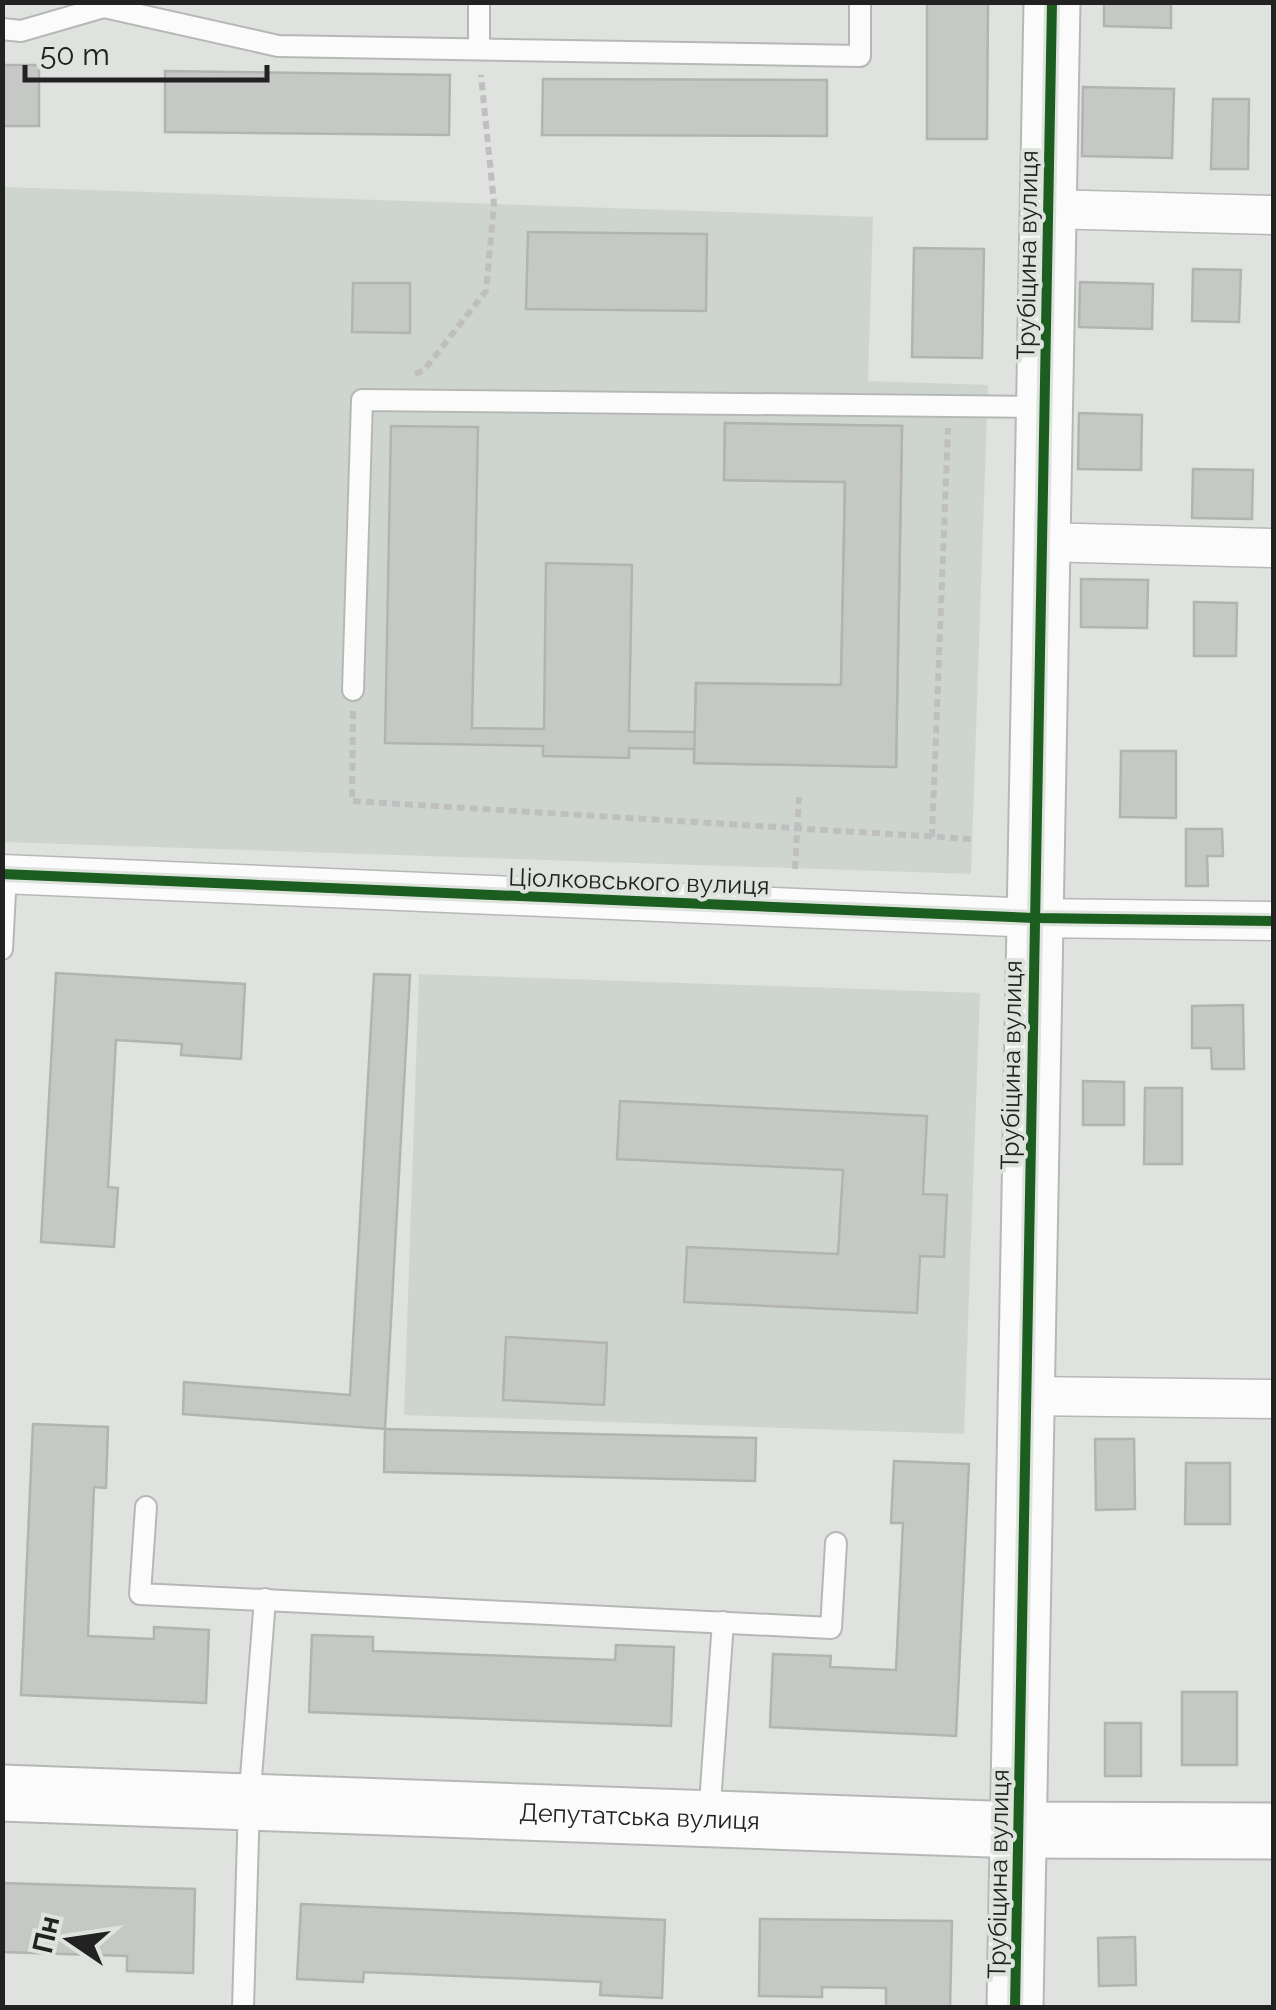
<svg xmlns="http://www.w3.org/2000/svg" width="1276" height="2010" viewBox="0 0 1276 2010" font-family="Raleway,sans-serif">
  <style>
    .built { fill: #ced5cf }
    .building { fill: #c6c8c6; stroke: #b2b4b2; stroke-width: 2.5 }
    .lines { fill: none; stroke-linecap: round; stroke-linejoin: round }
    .lane-casing { stroke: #b6b8b6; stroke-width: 24 }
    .street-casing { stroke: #b6b8b6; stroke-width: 41 }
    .secondary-casing { stroke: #b6b8b6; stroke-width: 59 }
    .path { stroke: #bfbfbf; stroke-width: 6; stroke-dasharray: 8 5; stroke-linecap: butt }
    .lane { stroke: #fafbfa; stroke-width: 20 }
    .street { stroke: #fafbfa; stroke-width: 38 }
    .secondary { stroke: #fafbfa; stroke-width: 55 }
    .cycleway-casing { stroke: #dee3de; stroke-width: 16 }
    .cycleway { stroke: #1b5e20; stroke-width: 10 }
    .labels { text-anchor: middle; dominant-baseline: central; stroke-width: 8; stroke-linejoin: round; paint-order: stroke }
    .street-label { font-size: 25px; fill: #212221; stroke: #dee3de }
  </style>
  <rect width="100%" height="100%" fill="#dfe2df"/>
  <g class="built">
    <polygon points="3,187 873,217 868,381 988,385 971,874 3,842"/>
    <polygon points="419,974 980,993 964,1434 404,1415"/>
  </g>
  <g class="building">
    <polygon points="927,2 988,2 987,139 927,139"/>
    <polygon points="1104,2 1171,2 1171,28 1104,26"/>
    <rect x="2" y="65" width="37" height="61"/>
    <polygon points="165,71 450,75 449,135 165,132"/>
    <polygon points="543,79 827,80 827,136 542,135"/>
    <polygon points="1083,87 1174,89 1172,158 1082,156"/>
    <polygon points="1213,99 1249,99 1248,169 1211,169"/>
    <polygon points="528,232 707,234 706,311 526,309"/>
    <polygon points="914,248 984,249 982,358 912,357"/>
    <polygon points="1193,269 1241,270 1239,322 1192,321"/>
    <polygon points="1080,282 1153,284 1152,329 1079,327"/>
    <polygon points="353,283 410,283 410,333 352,332"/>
    <polygon points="1079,413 1142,415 1141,470 1078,469"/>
    <polygon points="725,423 902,426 896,767 694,763 694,749 629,748 629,758 543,756 543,746 385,743 391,426 478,427 472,728 544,729 546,563 632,565 629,731 695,732 696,683 841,685 845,482 724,480"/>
    <polygon points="725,423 902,426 896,767 694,763 696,683 841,685 845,482 724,480"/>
    <polygon points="1193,469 1253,470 1252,519 1192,518"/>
    <polygon points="1081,579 1148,580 1147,628 1081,627"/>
    <polygon points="1194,602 1237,603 1236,656 1194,656"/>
    <polygon points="1121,751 1176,751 1176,818 1120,817"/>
    <polygon points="1186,829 1222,829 1223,856 1207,856 1208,886 1186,886"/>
    <polygon points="56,973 245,984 241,1059 181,1055 182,1044 116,1040 108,1187 118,1188 114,1247 41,1242"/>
    <polygon points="374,974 410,975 385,1429 183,1414 184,1382 350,1395"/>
    <polygon points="1243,1005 1244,1069 1212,1069 1211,1048 1192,1048 1192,1006"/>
    <polygon points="1083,1081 1124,1082 1124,1125 1083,1125"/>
    <polygon points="1145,1088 1182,1088 1182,1164 1144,1164"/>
    <polygon points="620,1101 927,1116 923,1194 947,1195 944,1257 920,1256 917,1313 684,1302 687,1247 838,1254 843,1170 617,1159"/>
    <polygon points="506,1337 607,1343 604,1405 503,1400"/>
    <polygon points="33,1424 108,1427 106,1488 94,1487 88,1636 154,1639 154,1627 209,1630 206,1703 21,1695"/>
    <polygon points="385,1429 756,1438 755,1481 384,1472"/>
    <polygon points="1095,1439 1134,1439 1135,1509 1096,1510"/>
    <polygon points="894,1461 969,1464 956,1736 770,1727 773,1654 831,1656 830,1667 896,1670 903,1523 891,1523"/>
    <polygon points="1186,1463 1230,1463 1230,1524 1185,1524"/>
    <polygon points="312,1635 373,1637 373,1651 615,1660 616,1645 674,1647 671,1726 309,1712"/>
    <rect x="1182" y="1692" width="55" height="73"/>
    <rect x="1105" y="1723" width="36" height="53"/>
    <polygon points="2,1883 195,1889 193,1973 127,1971 127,1956 2,1952"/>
    <polygon points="301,1904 665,1920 662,1998 600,1995 601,1982 364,1972 363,1982 297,1979"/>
    <polygon points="760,1919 952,1921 950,2008 886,2008 886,1988 822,1987 822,1997 759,1996"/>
    <polygon points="1135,1937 1136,1985 1099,1986 1098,1938"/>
  </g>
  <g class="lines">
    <g class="lane-casing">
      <g id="lane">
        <polyline points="2,29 21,31 104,7 278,46 860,56 860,2"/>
        <polyline points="479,49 479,2"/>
        <polyline points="353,690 362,400 1042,407"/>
        <polyline points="2,949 6,874"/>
        <polyline points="146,1507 140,1594 831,1628 836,1543"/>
        <polyline points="709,1817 723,1622"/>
        <polyline points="243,2008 249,1803 265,1599"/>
      </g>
    </g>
    <g class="street-casing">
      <g id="street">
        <polyline points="1048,209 1274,215"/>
        <polyline points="1041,542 1274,548"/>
        <polyline points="2,874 1034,918 1274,921"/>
        <polyline points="1026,1396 1274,1399"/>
      </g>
    </g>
    <g class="secondary-casing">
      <g id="secondary">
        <path id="s1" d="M2 1793 1018 1830 1274 1831"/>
        <polyline points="1015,2008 1052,2"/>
      </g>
    </g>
    <g class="path">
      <polyline points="415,374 424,370 486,291 494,204 481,75"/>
      <polyline points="353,711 352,801 972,839"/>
      <polyline points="932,837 948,428"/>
      <polyline points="795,869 799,797"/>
    </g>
    <use href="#lane" class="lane"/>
    <use href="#street" class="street"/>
    <use href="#secondary" class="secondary"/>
    <g class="cycleway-casing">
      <g id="cycleway">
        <polyline points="2,874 1034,918 1274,921"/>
        <polyline points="1015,2008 1052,2"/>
      </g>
    </g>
    <use href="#cycleway" class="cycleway"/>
  </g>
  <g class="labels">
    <g class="street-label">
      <text transform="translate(1027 255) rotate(-89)">Трубіцина вулиця</text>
      <text transform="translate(639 881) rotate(2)">Ціолковського вулиця</text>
      <text transform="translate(1011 1065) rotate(-89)">Трубіцина вулиця</text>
      <text stroke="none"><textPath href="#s1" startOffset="638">Депутатська вулиця</textPath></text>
      <text transform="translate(998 1874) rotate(-89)">Трубіцина вулиця</text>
    </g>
  </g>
  <rect width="1276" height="2010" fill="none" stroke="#212221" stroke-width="10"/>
  <g transform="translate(70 1940) rotate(283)" stroke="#dee3de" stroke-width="8" paint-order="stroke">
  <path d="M0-8L18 38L0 25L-18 38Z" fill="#212221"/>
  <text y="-15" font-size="28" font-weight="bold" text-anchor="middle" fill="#212221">Пн</text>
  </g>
  <path d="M25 65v15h242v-15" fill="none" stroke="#212221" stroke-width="5"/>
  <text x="40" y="65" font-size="30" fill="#212221" stroke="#dee3de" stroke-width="8" paint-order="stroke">50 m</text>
</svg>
